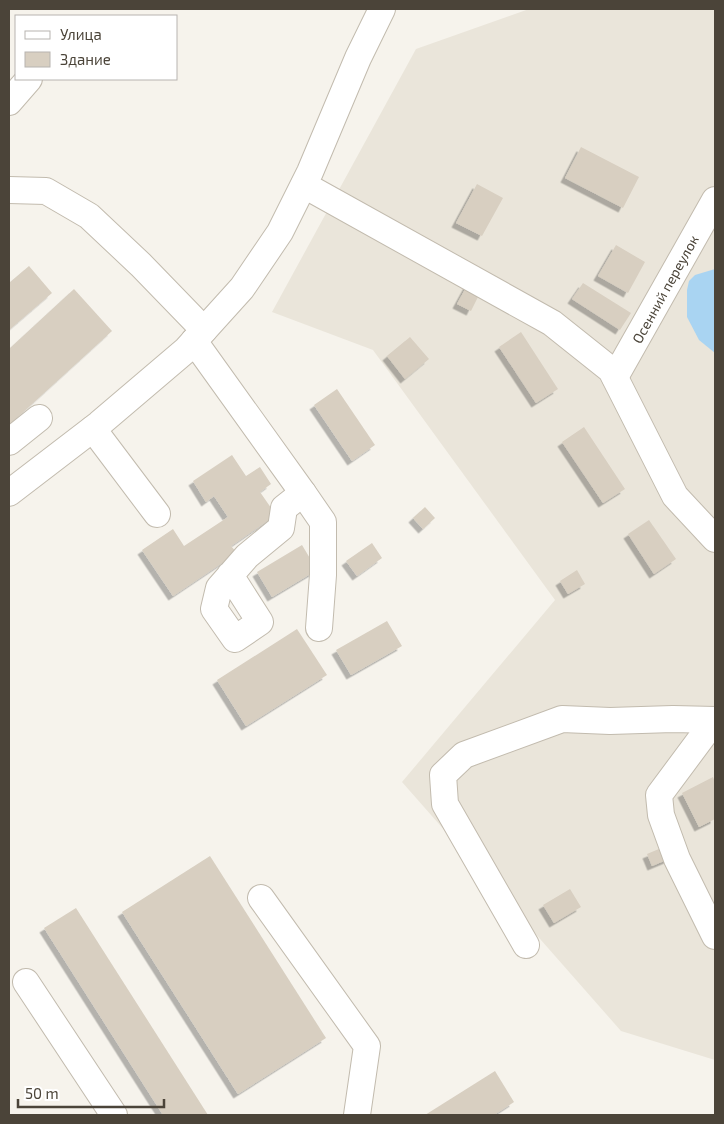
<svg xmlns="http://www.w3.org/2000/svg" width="724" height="1124" viewBox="0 0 724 1124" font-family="'Exo 2',sans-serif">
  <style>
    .residential { fill: #eae5da }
    .water { fill: #a9d4f2 }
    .building { fill: #d8cfc1; filter: url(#shadow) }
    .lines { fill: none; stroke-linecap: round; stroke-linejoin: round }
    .minor-casing { stroke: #c2bbae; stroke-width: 28 }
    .minor { stroke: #fff; stroke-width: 26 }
    .labels { text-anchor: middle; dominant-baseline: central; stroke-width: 4; stroke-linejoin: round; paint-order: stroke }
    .street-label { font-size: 14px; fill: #4b4439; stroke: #fff }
  </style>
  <defs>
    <filter id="shadow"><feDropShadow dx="-4.5" dy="4.5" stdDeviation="0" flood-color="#0004"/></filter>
  </defs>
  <rect width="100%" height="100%" fill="#f6f3ec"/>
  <polygon class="residential" points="529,9 715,9 715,1060 621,1031 402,782 555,600 373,350 272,312 416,49"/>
  <polygon class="water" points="715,269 715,353 699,340 687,317 687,290 689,281 695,275"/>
  <g class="building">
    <polygon points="581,147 639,177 623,208 565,178"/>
    <polygon points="477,184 503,198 482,236 456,223"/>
    <polygon points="616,245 645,262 628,293 598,276"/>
    <polygon points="29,266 52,293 9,330 9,283"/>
    <polygon points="469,282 482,289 471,311 457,304"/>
    <polygon points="583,283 631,313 620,330 572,299"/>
    <polygon points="74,289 112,331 9,425 9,349"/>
    <polygon points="521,332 558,389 536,403 499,347"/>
    <polygon points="410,337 429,359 405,379 387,356"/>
    <polygon points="337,389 375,445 352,461 314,405"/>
    <polygon points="584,427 625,489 603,503 562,442"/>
    <polygon points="232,455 246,476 260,467 271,484 260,492 276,515 231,546 237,553 173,596 142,550 173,529 184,546 228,517 214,496 206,502 193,481"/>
    <polygon points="425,507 435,518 423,529 413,518"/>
    <polygon points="649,520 676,559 654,574 628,534"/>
    <polygon points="372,543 382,558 357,576 346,561"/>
    <polygon points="302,545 317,570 272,597 257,572"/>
    <polygon points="577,570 585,584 568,594 560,581"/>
    <polygon points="387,621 402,646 351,675 336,650"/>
    <polygon points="297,629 327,675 246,726 217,680"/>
    <polygon points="713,777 715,782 715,819 699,827 682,793"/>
    <polygon points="666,846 671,858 652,866 647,854"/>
    <polygon points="210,856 326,1038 238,1094 122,912"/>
    <polygon points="570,889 581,907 554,923 543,905"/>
    <polygon points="76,908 208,1115 163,1115 44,928"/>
    <polygon points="495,1071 514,1102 494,1115 425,1115"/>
  </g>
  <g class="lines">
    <g class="minor-casing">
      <g id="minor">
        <polyline points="9,102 29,79"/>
        <polyline points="304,185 552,323 611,370 675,496 715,539"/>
        <polyline points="9,190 46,191 89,216 141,265 204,330"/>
        <polyline points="194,341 303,493 284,508 281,528 247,556 219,588 214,609 235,639 260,622 230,575"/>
        <polyline points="615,377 715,200"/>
        <polyline points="93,429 157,514"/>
        <polyline points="9,442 39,418"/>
        <polyline points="9,493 99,424 186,350 242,288 280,232 310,172 358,58 382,9"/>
        <polyline points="303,493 323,522 323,575 319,628"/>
        <polyline points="714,721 659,795 661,815 677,859 715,936"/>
        <polyline points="261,898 367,1046 357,1115"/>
        <polyline points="526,945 445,804 443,775 464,755 562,719 610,721 673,719 715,720"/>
        <polyline points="26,982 114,1115"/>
      </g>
    </g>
    <use href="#minor" class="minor"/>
  </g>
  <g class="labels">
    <g class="street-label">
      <text transform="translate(665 289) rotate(-61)">Осенний переулок</text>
    </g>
  </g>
  <rect width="724" height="1124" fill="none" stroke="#4b4439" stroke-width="20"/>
  <rect x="15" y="15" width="162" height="65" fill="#ffffff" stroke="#b7b4b0"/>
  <rect x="25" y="31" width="25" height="8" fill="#ffffff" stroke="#b7b4b0"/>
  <text x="60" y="40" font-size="15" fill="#4b4439">Улица</text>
  <rect x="25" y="52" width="25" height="15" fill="#d8cfc1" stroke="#b7b4b0"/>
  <text x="60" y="65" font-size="15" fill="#4b4439">Здание</text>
  <path d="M18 1099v8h146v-8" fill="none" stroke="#4b4439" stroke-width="2.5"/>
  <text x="25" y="1099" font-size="15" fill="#4b4439" stroke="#ffffff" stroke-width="4" paint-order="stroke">50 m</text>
</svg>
